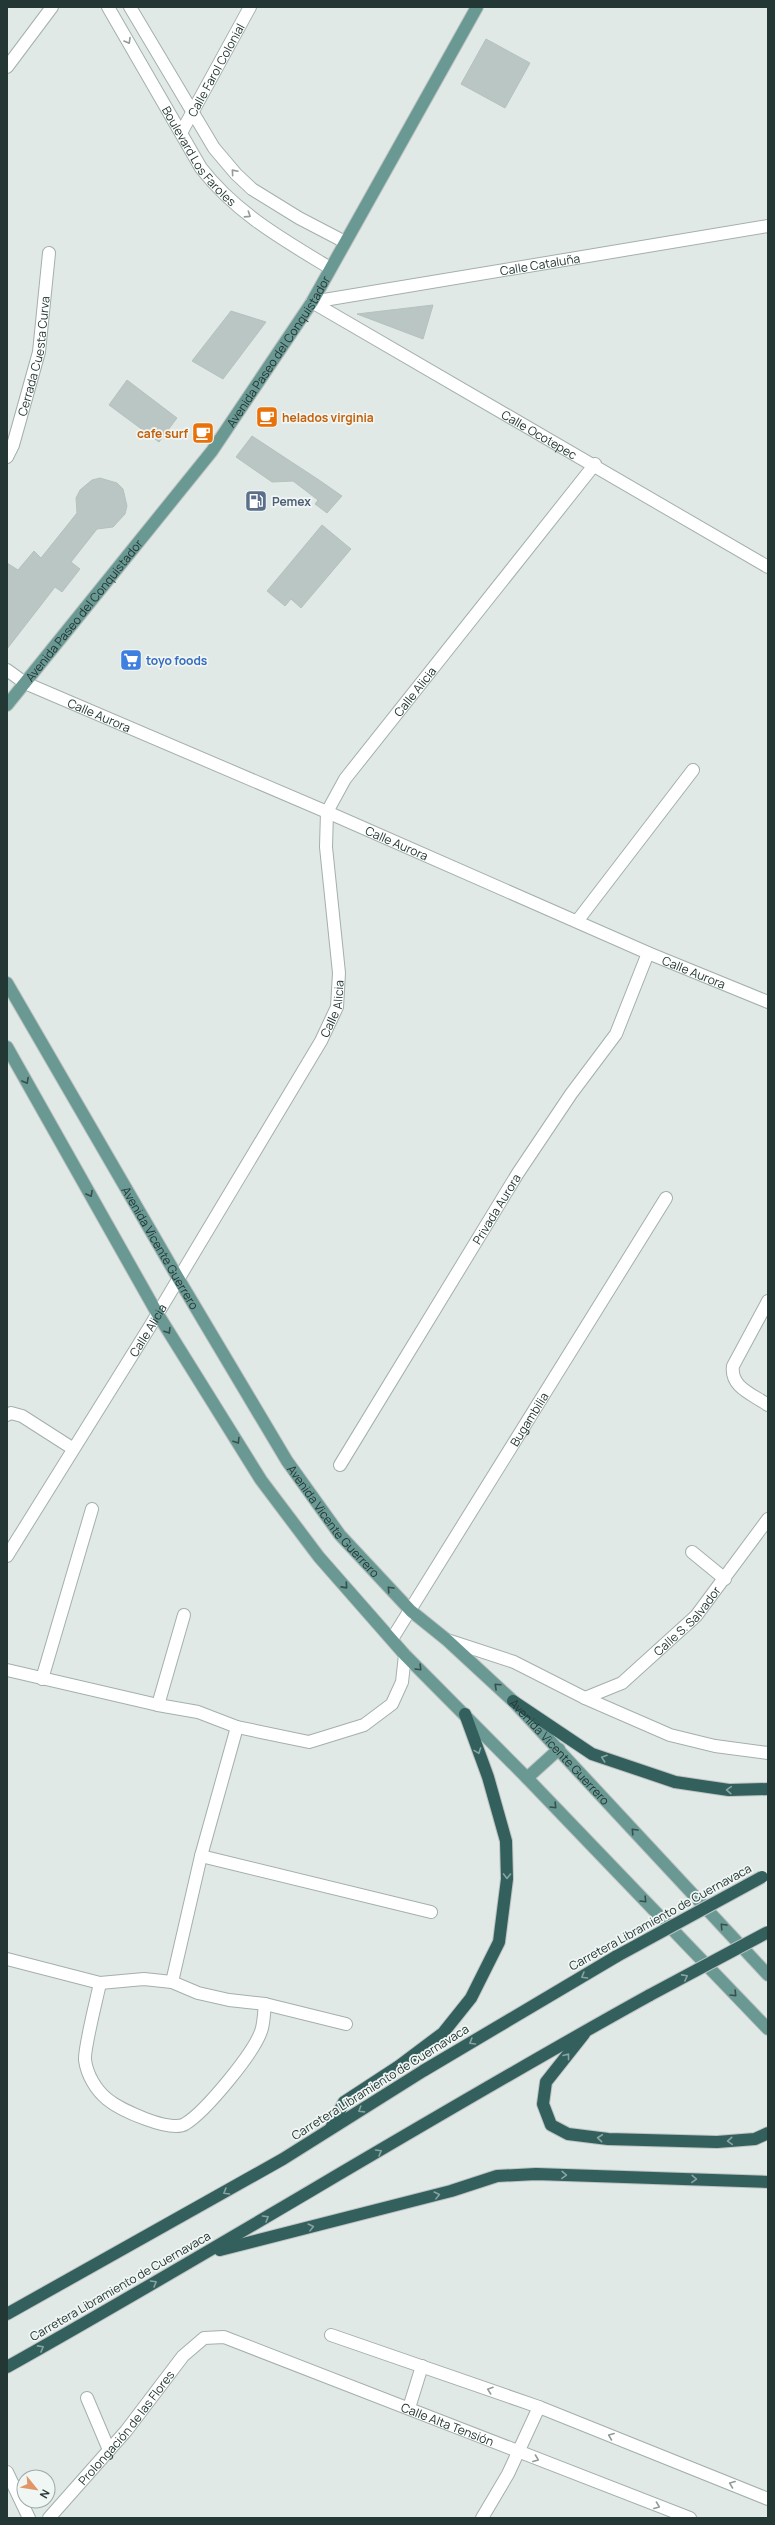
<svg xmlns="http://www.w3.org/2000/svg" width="775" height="2525" viewBox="0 0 775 2525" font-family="Manrope,sans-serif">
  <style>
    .building { fill: #b9c6c3; stroke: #b4c2be }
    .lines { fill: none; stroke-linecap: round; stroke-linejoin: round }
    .minor-casing { stroke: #a4b0ad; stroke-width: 14 }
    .major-casing { stroke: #bdc3c2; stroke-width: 14 }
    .highway-casing { stroke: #bdc3c2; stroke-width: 14 }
    .minor { stroke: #fff; stroke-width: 12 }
    .major { stroke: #6a9994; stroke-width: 12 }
    .highway { stroke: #33605d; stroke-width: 12 }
    .highway-bridge-casing { stroke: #bdc3c2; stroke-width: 14; stroke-linecap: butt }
    .highway-bridge { stroke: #33605d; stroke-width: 12 }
    .oneway { stroke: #919b9a }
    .oneway2 { stroke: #35504d }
    .oneway3 { stroke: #88a4a1 }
    .labels { text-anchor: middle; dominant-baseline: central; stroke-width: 3.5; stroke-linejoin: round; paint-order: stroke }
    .street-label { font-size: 12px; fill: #233735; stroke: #f0f6f4 }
    .food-label { font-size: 12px; font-weight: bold; fill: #c56008; stroke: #f0f6f4; text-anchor: start }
    .service-label { font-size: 12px; font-weight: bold; fill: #4e5e75; stroke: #f0f6f4; text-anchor: start }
    .shop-label { font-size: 12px; font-weight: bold; fill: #366cbe; stroke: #f0f6f4; text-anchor: start }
  </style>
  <rect width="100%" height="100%" fill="#e0e9e6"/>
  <g class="building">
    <polygon points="486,39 530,63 505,108 461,84"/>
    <polygon points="433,305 423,339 357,314"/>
    <polygon points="231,311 266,322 223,379 192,361"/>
    <polygon points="127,380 177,418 159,442 109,405"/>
    <polygon points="252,436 319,480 342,496 327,513 315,504 318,500 293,481 272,482 236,457"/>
    <polygon points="100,478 117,483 123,489 127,506 125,514 113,527 97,529 71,562 80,569 62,592 55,587 7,649 7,563 18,570 34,551 41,558 77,513 76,498 80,490 92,480"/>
    <polygon points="322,525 351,549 301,608 291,599 285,606 267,591"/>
  </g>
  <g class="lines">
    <g class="minor-casing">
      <g id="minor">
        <path id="s1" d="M108 7 201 168C236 213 282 239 330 268"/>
        <polyline points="130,7 214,148 236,174 252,189 299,218 345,242"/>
        <polyline points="7,67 52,7"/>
        <path id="s2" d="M181 133 250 7"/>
        <path id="s3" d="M312 302 768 567"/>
        <path id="s4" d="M312 302 768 226"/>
        <path id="s5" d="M7 457 13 445 39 352 49 253"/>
        <path id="s6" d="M7 670 25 683 327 812 648 953 768 1002"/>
        <polyline points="578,920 693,770"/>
        <path d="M768 1301 733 1366C730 1387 752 1394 768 1405"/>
        <polyline points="7,1415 11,1413 22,1416 72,1448"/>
        <path id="s7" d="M340 1465 518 1173 571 1094 616 1034 648 953"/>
        <polyline points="692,1552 725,1579"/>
        <path id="s8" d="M7 1556 149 1328 321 1041 337 1007 339 973 326 847 327 812 345 779 595 464"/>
        <path id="s9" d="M392 1639 666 1198"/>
        <polyline points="447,1640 514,1662 585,1698 670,1735 715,1746 768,1753"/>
        <polyline points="7,1670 158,1705 198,1712 237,1727 309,1742 364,1725 392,1704 402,1682 405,1655"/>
        <polyline points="42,1679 92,1509"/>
        <path id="s10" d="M585 1698 622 1683 696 1616 768 1519"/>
        <polyline points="158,1705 184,1615"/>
        <polyline points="201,1856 431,1912"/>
        <polyline points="7,1959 100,1983 144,1979 172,1982 198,1993 229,2000 265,2004 346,2024"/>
        <polyline points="172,1982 201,1856 237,1727"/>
        <path d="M100 1983C97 1998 84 2048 85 2060 87 2075 96 2090 107 2099 120 2110 171 2133 185 2124 205 2112 257 2050 262 2028 264 2020 264 2012 265 2004"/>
        <polyline points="331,2335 539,2407 768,2499"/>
        <polyline points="87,2398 109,2450"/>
        <polyline points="409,2408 422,2366"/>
        <polyline points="7,2472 29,2518"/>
        <path id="s11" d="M49 2518 126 2431 183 2356 204 2338 224 2337 690 2518"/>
        <polyline points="482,2518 508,2474 539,2407"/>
      </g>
    </g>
    <g class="major-casing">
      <g id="major">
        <path id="s12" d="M7 705 212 451 312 302 477 7"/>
        <path id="s13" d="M7 983 178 1278 287 1461 340 1535 411 1611 447 1640 513 1701 768 1975"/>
        <polyline points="7,1047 157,1313 261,1480 319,1557 405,1655 527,1778 768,2029"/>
        <polyline points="527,1778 559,1749"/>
      </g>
    </g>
    <g class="highway-casing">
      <g id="highway">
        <polyline points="513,1701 592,1754 675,1782 729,1790 768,1789"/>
        <polyline points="584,2034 546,2082 543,2104 551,2125 568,2134 608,2139 717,2142 755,2139 768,2133"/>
        <polyline points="331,2128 344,2102 399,2066 443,2033 471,1998 499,1942 507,1879 506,1841 488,1777 465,1714"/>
        <polyline points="220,2250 451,2191 497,2176 536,2174 768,2182"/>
        <polyline points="7,2314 283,2159 423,2071 617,1956"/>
        <path d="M7 2367C223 2246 433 2115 650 1995"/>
      </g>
    </g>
    <use href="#minor" class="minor"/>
    <use href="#major" class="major"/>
    <use href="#highway" class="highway"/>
    <g class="highway-bridge-casing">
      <g id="highway-bridge">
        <polyline points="617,1956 762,1877"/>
        <polyline points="650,1995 768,1932"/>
      </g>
    </g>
    <use href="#highway-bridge" class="highway-bridge"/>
  </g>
  <defs><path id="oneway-chevron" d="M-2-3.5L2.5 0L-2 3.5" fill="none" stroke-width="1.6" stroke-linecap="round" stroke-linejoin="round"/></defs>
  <g class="oneway">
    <use href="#oneway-chevron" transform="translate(128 41) rotate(60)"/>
    <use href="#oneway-chevron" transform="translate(234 172) rotate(-131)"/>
    <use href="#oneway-chevron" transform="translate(248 215) rotate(33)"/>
    <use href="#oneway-chevron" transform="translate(490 2390) rotate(-161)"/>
    <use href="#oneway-chevron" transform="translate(611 2436) rotate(-158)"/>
    <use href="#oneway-chevron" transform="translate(536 2459) rotate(21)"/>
    <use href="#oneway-chevron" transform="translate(732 2484) rotate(-158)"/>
    <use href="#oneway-chevron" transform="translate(657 2506) rotate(21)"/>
  </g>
  <g class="oneway2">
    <use href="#oneway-chevron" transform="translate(26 1081) rotate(61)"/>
    <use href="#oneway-chevron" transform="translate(90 1194) rotate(61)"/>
    <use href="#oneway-chevron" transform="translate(168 1331) rotate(58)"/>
    <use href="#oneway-chevron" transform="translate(237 1441) rotate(58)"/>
    <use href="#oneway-chevron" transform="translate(345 1586) rotate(48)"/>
    <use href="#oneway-chevron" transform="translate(390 1589) rotate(-133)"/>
    <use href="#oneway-chevron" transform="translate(419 1668) rotate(45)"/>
    <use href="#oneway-chevron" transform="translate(497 1686) rotate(-137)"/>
    <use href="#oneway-chevron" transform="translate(554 1806) rotate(46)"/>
    <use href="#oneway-chevron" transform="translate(634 1831) rotate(-133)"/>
    <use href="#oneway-chevron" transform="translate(644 1900) rotate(46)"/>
    <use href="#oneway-chevron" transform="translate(723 1926) rotate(-133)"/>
    <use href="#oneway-chevron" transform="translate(734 1994) rotate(46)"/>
  </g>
  <g class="oneway3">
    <use href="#oneway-chevron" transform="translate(478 1751) rotate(70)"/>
    <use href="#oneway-chevron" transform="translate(604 1758) rotate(-161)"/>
    <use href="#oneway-chevron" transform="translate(729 1790) rotate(-176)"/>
    <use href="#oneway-chevron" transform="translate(507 1876) rotate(91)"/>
    <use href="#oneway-chevron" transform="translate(584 1976) rotate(150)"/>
    <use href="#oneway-chevron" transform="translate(685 1977) rotate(-28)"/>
    <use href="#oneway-chevron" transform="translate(472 2042) rotate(149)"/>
    <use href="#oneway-chevron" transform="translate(567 2056) rotate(-52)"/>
    <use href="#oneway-chevron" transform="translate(361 2110) rotate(148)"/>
    <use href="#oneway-chevron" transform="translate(600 2138) rotate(-174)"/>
    <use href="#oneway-chevron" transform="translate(730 2141) rotate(176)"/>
    <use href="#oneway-chevron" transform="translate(379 2152) rotate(-30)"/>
    <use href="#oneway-chevron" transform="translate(564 2175) rotate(2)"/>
    <use href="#oneway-chevron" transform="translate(694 2179) rotate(2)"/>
    <use href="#oneway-chevron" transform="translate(226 2192) rotate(150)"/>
    <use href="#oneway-chevron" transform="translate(437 2195) rotate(-14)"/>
    <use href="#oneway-chevron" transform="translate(266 2218) rotate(-30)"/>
    <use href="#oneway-chevron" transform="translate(311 2227) rotate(-14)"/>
    <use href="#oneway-chevron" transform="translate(154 2283) rotate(-30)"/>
    <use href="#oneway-chevron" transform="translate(41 2348) rotate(-29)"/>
  </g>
  <defs>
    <g id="cafe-square" transform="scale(1.15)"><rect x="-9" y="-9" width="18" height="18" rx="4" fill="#e8710a" stroke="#f0f6f4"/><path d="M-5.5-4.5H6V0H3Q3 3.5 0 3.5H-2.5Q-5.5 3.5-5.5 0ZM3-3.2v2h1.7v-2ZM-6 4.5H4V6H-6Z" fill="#fff"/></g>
    <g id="fuel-square" transform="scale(1.15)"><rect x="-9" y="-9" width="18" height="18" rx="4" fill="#5c6f8a" stroke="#f0f6f4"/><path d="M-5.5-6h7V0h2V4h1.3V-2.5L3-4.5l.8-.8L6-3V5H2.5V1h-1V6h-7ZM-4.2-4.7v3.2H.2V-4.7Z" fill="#fff"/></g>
    <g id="supermarket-square" transform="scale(1.15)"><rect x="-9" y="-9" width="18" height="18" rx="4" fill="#3f7fe0" stroke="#f0f6f4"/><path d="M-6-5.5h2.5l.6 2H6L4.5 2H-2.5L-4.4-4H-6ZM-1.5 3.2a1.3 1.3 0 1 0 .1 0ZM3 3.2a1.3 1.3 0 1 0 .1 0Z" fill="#fff"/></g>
  </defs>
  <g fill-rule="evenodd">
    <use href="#cafe-square" x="267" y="417"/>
    <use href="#cafe-square" x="203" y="433"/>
    <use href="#fuel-square" x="256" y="501"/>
    <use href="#supermarket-square" x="131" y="660"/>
  </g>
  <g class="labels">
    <g class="street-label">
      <text stroke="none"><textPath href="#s2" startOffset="72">Calle Farol Colonial</textPath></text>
      <text stroke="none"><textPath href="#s1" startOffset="175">Boulevard Los Faroles</textPath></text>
      <text stroke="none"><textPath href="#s4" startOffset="231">Calle Cataluña</textPath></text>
      <text stroke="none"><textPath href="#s12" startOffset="446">Avenida Paseo del Conquistador</textPath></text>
      <text stroke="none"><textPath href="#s5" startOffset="105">Cerrada Cuesta Curva</textPath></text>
      <text stroke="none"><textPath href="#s3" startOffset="263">Calle Ocotepec</textPath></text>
      <text stroke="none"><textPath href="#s12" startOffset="122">Avenida Paseo del Conquistador</textPath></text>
      <text stroke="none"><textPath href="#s8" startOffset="986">Calle Alicia</textPath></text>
      <text stroke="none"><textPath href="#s6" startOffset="103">Calle Aurora</textPath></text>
      <text stroke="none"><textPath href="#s6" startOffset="427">Calle Aurora</textPath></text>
      <text stroke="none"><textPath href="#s6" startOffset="751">Calle Aurora</textPath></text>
      <text stroke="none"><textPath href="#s8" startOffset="638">Calle Alicia</textPath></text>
      <text stroke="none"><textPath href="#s7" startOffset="300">Privada Aurora</textPath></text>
      <text stroke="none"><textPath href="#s13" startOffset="306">Avenida Vicente Guerrero</textPath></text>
      <text stroke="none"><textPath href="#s8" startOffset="266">Calle Alicia</textPath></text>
      <text stroke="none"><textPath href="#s9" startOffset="259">Bugambilia</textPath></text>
      <text stroke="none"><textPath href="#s13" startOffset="630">Avenida Vicente Guerrero</textPath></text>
      <text stroke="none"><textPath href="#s10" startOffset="130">Calle S. Salvador</textPath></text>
      <text stroke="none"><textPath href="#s13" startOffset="954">Avenida Vicente Guerrero</textPath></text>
      <text transform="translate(660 1917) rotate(-29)">Carretera Libramiento de Cuernavaca</text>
      <text transform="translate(380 2082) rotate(-32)">Carretera Libramiento de Cuernavaca</text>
      <text transform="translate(120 2286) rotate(-30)">Carretera Libramiento de Cuernavaca</text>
      <text stroke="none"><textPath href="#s11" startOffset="498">Calle Alta Tensión</textPath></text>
      <text stroke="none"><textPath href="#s11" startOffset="119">Prolongación de las Flores</textPath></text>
    </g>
    <g class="food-label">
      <text x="282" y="417">helados virginia</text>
      <text x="188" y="433" text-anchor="end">cafe surf</text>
    </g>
    <g class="service-label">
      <text x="272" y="501">Pemex</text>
    </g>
    <g class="shop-label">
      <text x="146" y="660">toyo foods</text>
    </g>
  </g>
  <rect width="775" height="2525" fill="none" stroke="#233735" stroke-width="16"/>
  <g transform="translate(36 2489) rotate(120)"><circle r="19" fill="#f0f6f4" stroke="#9eaaa8"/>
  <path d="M0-3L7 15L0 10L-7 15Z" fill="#e09668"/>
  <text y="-6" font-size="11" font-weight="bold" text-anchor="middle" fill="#233735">N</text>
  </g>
</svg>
